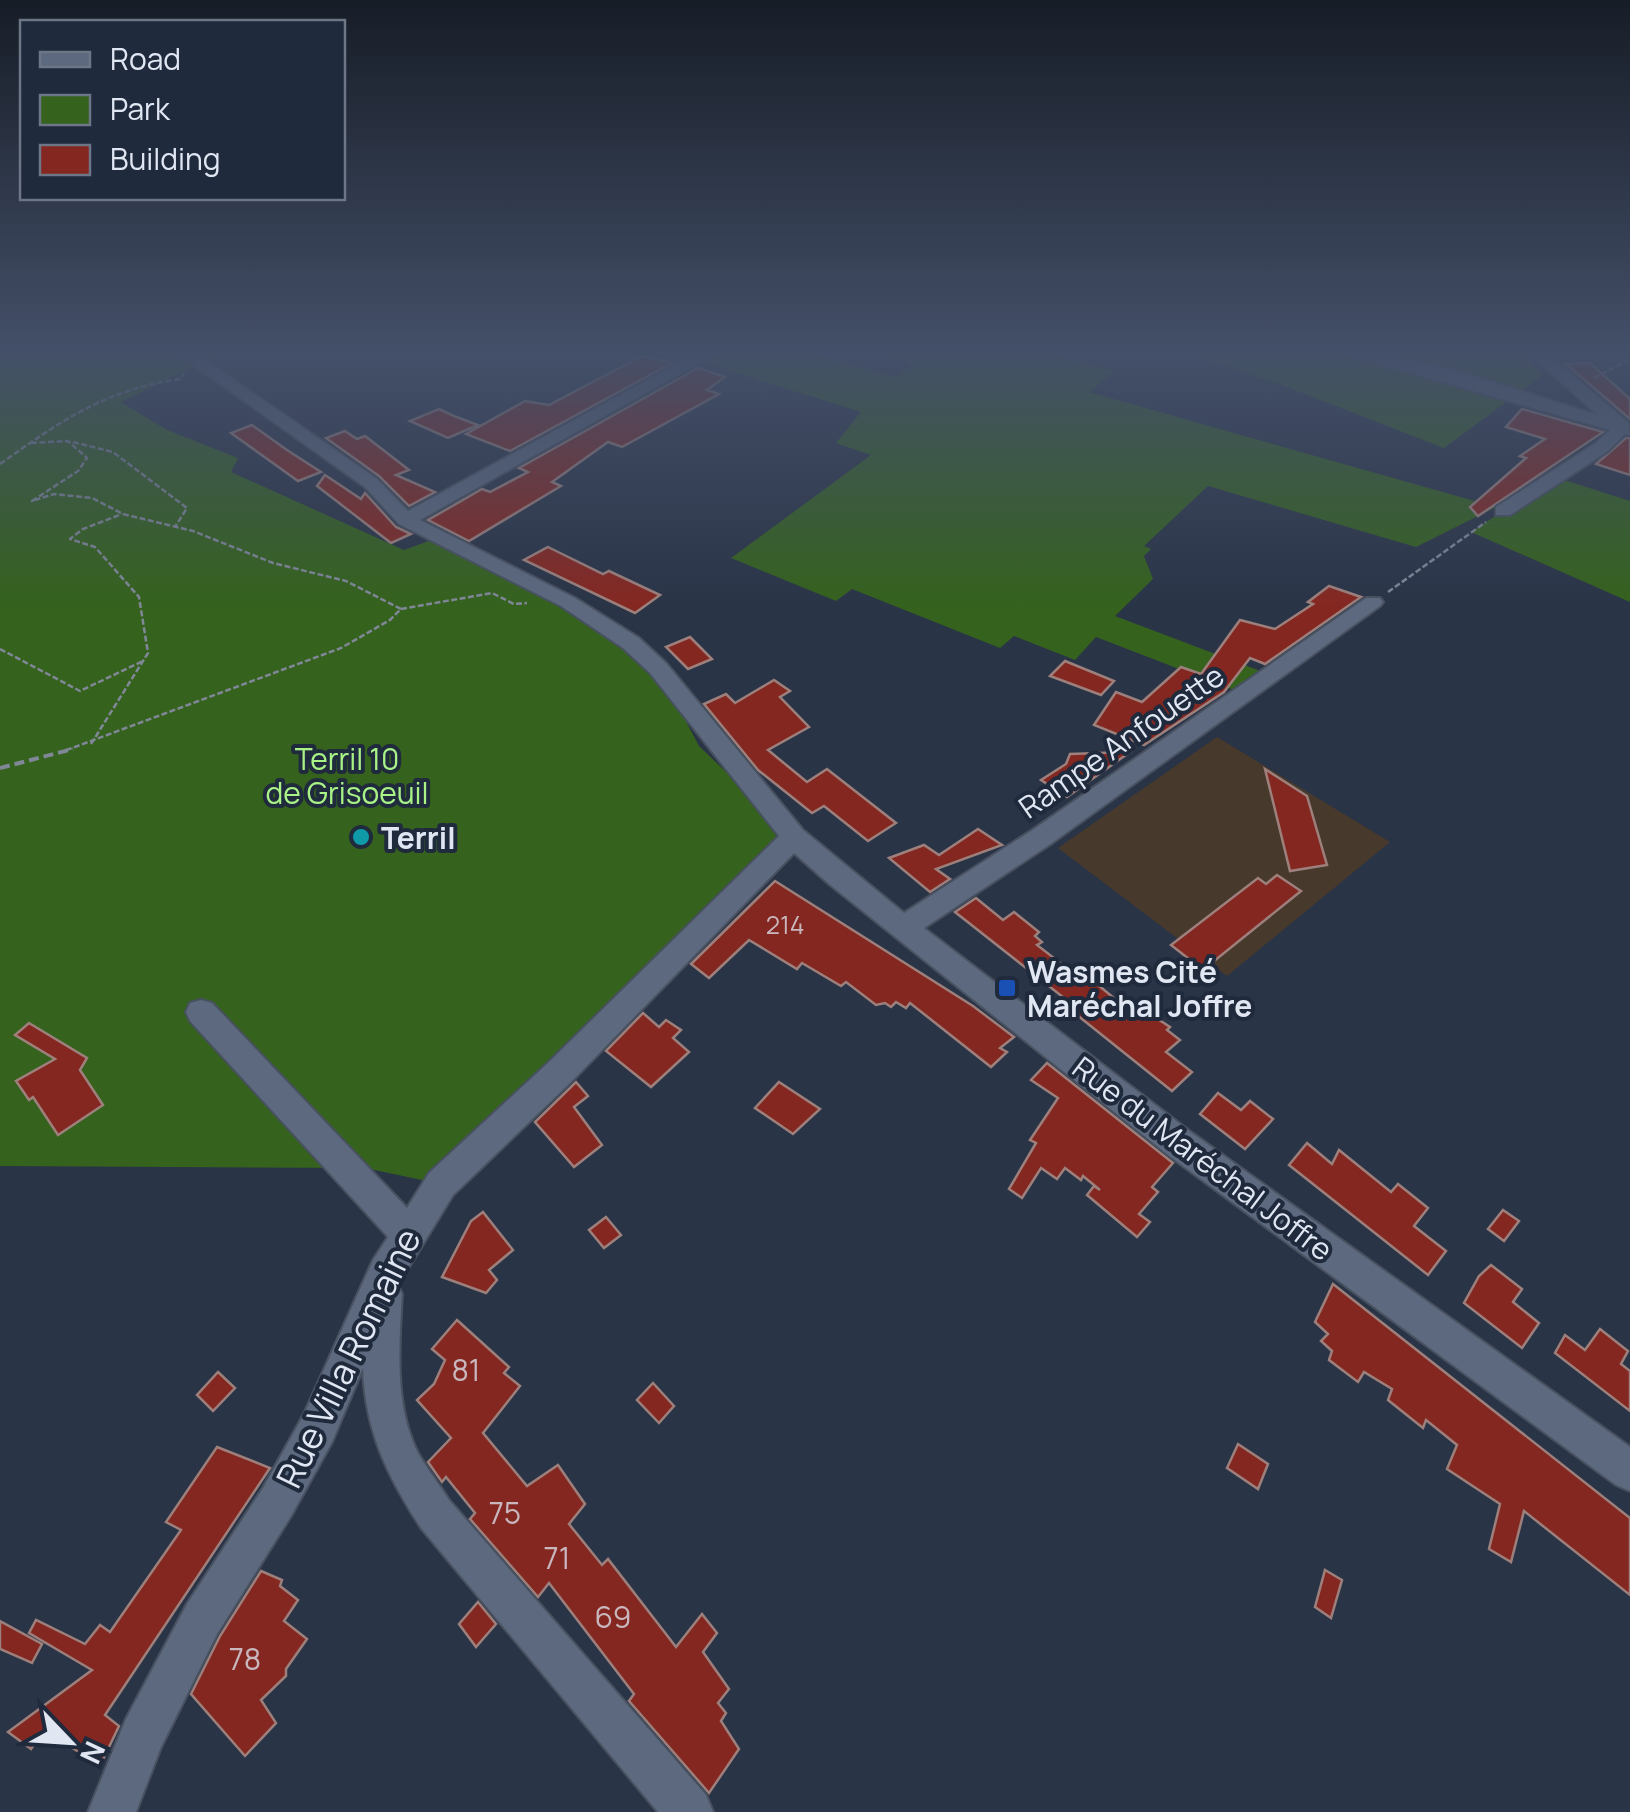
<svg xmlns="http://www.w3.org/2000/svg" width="1630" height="1812" viewBox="0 0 1630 1812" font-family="Manrope,sans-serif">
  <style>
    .education { fill: #47392b }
    .green { fill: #35621d }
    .building { fill: #852721; stroke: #9d807c; stroke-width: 2.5 }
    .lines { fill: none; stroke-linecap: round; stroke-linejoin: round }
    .minor-casing { stroke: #485160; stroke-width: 4 }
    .path-far1 { stroke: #808898; stroke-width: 2.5; stroke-dasharray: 6 2.5; stroke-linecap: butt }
    .path { stroke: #808898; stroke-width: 4; stroke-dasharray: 10 5; stroke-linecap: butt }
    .minor { fill: #5d697e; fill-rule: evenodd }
    .culture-dot { fill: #0f9aa8; stroke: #202a3d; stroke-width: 4 }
    .transit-dot { fill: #1a4fb4; stroke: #202a3d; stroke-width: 4 }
    .labels { text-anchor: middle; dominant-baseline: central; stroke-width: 8; stroke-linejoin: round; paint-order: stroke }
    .number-label { font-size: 25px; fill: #c9b7be }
    .street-label { font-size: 30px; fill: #e0e7f3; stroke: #202a3d }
    .park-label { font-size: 30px; fill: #a8f286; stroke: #202a3d }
    .poi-label { font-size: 30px; font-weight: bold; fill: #e0e7f3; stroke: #202a3d; text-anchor: start }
    .near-number-label { font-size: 30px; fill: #c9b7be }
    .near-street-label { font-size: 35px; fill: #e0e7f3; stroke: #202a3d }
  </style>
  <rect width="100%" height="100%" fill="#2a3447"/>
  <polygon class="education" points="1217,737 1390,842 1227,976 1058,848"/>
  <g class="green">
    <polygon points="0,353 222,353 121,402 167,430 238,458 231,472 404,550 442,536 524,580 658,668 699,746 794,837 441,1184 365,1168 0,1166"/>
    <polygon points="720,353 810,353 896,377 913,364 876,353 1050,353 1115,371 1089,392 1496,507 1416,547 1208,486 1144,546 1151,549 1144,556 1153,579 1115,616 1271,675 1244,694 1096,637 1075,660 1014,636 1000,648 852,589 836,601 731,558 871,455 836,443 861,412 706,363"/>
    <polygon points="1186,353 1521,353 1543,375 1444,448 1282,385"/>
    <polygon points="1555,477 1630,501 1630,602 1471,532"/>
  </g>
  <g class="building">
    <polygon points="642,356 672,363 510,451 466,434 525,401 549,405"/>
    <polygon points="1590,363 1630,399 1630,419 1566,364"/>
    <polygon points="698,368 725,377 707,390 719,394 622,447 608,442 552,482 561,486 469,541 428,520 482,489 490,492 528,472 519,468"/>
    <polygon points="439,409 454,416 478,425 448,438 410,421"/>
    <polygon points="1522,409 1603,432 1478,516 1470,507 1526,458 1520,456 1545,439 1506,427"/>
    <polygon points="252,425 287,450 321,472 298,481 231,433"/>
    <polygon points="345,431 357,439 365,436 409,470 396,475 435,492 409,506 379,476 326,438"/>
    <polygon points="1626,438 1630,438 1630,475 1596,464"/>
    <polygon points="325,475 361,499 365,493 396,527 411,534 391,543 317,486"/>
    <polygon points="548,547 603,574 609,571 660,595 635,613 524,560"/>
    <polygon points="1329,586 1361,597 1265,664 1250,658 1224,692 1144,745 1094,725 1116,692 1142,702 1181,667 1201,674 1240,620 1275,629 1313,604 1308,602"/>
    <polygon points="690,637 712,659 688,669 666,647"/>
    <polygon points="1065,661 1114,681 1101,695 1050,676"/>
    <polygon points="774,680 790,691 780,697 809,727 768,750 807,782 827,769 896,823 868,841 824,806 812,813 758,770 704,704 726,694 735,703"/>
    <polygon points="1130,752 1067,797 1041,780 1066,764 1070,754"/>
    <polygon points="1265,769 1307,796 1327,865 1290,871"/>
    <polygon points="978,829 1002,845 936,869 950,879 930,892 889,858 924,845 939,855"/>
    <polygon points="1277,875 1301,891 1203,970 1171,945 1258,878 1266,884"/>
    <polygon points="775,881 973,1006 1014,1037 1000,1048 1007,1052 991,1067 910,1003 906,1008 896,1002 891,1007 885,1003 876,1005 846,982 841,986 802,963 797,969 749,940 709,978 691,964"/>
    <polygon points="976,898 1003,920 1014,912 1039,932 1035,936 1042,942 1037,945 1077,976 1086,975 1126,1008 1132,1002 1170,1027 1167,1030 1180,1040 1166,1052 1192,1072 1172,1091 1082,1019 1064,1005 1068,1001 955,912"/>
    <polygon points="643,1013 659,1027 666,1020 681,1030 673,1038 689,1052 651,1087 606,1051"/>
    <polygon points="29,1023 87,1058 80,1070 103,1105 58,1135 33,1097 29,1100 16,1081 55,1059 15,1035"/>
    <polygon points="1047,1063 1173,1163 1152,1187 1158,1192 1139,1214 1150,1222 1137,1237 1087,1195 1094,1186 1100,1190 1083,1176 1081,1180 1065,1168 1057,1179 1041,1168 1022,1198 1009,1189 1036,1143 1030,1140 1058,1098 1031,1080"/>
    <polygon points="576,1082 588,1096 574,1107 602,1145 574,1167 535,1122"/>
    <polygon points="779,1082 820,1109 793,1134 755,1108"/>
    <polygon points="1218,1093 1241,1110 1250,1101 1273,1119 1245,1149 1200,1114"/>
    <polygon points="1307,1143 1332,1164 1339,1150 1391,1192 1398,1184 1428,1208 1414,1226 1446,1251 1428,1275 1289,1165"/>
    <polygon points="1503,1210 1519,1221 1504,1241 1488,1229"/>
    <polygon points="483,1212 513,1250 489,1270 497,1280 486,1293 442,1277 471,1221"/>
    <polygon points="606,1217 621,1235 604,1248 589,1230"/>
    <polygon points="1491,1265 1522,1289 1513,1302 1539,1323 1522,1348 1464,1303 1479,1276"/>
    <polygon points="1333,1284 1630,1518 1630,1595 1524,1511 1511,1562 1489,1549 1500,1504 1447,1469 1457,1445 1426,1420 1423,1428 1388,1400 1392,1389 1364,1372 1358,1382 1329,1360 1332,1351 1321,1341 1328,1334 1315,1322"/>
    <polygon points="457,1320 509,1367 504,1373 520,1386 483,1433 527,1486 558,1465 585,1504 569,1524 602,1565 608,1559 676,1647 702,1614 717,1633 703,1652 729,1689 718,1703 726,1713 721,1721 739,1749 709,1793 629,1701 634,1694 549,1583 538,1597 470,1519 475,1513 446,1477 442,1482 428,1462 451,1438 417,1400 434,1384 445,1360 432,1349"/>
    <polygon points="1600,1329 1628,1351 1621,1364 1630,1371 1630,1411 1555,1353 1565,1335 1585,1350"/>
    <polygon points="218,1372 235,1388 213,1411 197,1395"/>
    <polygon points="653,1383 674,1406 659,1423 637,1400"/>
    <polygon points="1238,1444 1268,1464 1258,1489 1227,1468"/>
    <polygon points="217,1447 270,1468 105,1715 119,1726 100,1766 45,1730 31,1749 8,1732 92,1670 29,1633 36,1620 85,1644 100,1625 110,1632 181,1530 166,1522"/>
    <polygon points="1325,1570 1342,1580 1331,1618 1315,1607"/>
    <polygon points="261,1571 282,1580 280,1586 298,1600 284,1621 307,1639 286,1669 286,1676 261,1700 276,1723 245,1756 191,1694 220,1636"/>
    <polygon points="478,1602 496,1624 476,1647 459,1624"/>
    <polygon points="0,1621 42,1644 32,1663 0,1649"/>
  </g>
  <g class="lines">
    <g class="minor-casing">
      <g id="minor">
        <path d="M177 353H195L377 479 408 511 697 353H716L420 520 575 598 639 638 666 663 803 830 904 913 1034 829 1366 598H1380L1383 602 1380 606 1052 843 924 928 1192 1133 1630 1447V1491L1616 1485 1168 1155 829 884 794 853 571 1082 453 1195 398 1285 402 1294C399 1345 394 1406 418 1453 427 1469 439 1484 449 1500L706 1795 713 1812H658L421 1528C388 1477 365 1431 363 1368L332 1442 291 1516 217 1634 161 1747 136 1812H88L126 1719 187 1604 263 1488 304 1414 373 1260 388 1237 190 1021 186 1012 190 1003 201 1000 212 1003 407 1208 429 1173 549 1062 779 836 650 673 623 648 561 606 399 524 365 487Z"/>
        <path d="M1342 353C1424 353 1519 392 1598 415L1529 353H1546L1629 423 1630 435 1625 434 1608 451 1510 515H1496V507L1596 443 1610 430Z"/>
      </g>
    </g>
    <g class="path-far1">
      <polyline points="1446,353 1460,359"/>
      <polyline points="1594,378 1630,359"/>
      <polyline points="73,442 113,452 187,508 175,527"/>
      <polyline points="31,443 68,441 87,458 78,471 32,501 54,494 92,498 123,514 193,531 273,563 346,581 401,609 390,620 341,648 64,751"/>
      <path d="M0 464C61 421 104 390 180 379L184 373"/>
      <polyline points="1388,592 1486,522"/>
      <polyline points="401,609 492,593 514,604 527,603"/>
      <polyline points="0,649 80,691 143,661"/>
      <polyline points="91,744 148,653 139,597 95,547 70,539 83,529 122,514"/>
    </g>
    <polyline class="path" points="0,768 73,749"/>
    <use href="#minor" class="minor"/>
  </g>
  <linearGradient id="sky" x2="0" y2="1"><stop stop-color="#171d27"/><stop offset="0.58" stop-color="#445069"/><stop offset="1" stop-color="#445069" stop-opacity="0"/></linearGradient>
  <rect width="1630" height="607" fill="url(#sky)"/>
  <circle class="culture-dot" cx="361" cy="837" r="10"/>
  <rect class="transit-dot" x="997" y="978" width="20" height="20" rx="5"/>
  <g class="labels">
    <g class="number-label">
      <text x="785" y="924">214</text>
    </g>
    <g class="street-label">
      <text transform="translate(1121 741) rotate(-35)">Rampe Anfouette</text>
      <text transform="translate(1203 1158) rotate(37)">Rue du Maréchal Joffre</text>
    </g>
    <g class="park-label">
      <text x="347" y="758">Terril 10<tspan x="347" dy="34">de Grisoeuil</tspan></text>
    </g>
    <g class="poi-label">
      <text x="381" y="837">Terril</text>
      <text x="1027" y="971">Wasmes Cité<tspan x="1027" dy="34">Maréchal Joffre</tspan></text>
    </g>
    <g class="near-number-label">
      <text x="466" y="1369">81</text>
      <text x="505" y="1512">75</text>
      <text x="557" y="1557">71</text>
      <text x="613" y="1616">69</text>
      <text x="245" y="1658">78</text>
    </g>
    <g class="near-street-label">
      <text transform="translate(348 1358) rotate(-64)">Rue Villa Romaine</text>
    </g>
  </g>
  <rect x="20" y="20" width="325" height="180" fill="#202a3d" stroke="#6d7686" stroke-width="2.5"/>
  <rect x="40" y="52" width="50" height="15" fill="#5d697e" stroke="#6d7686" stroke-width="2.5"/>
  <text x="110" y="70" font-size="30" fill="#e0e7f3">Road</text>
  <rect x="40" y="95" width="50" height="30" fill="#35621d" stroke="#6d7686" stroke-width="2.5"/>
  <text x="110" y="120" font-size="30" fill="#e0e7f3">Park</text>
  <rect x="40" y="145" width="50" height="30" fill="#852721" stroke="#6d7686" stroke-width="2.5"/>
  <text x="110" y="170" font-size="30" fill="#e0e7f3">Building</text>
  <g transform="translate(70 1742) rotate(115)" stroke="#202a3d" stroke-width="8" paint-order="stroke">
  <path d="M0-8L18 38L0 25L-18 38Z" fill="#e0e7f3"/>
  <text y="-15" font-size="28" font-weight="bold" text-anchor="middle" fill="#e0e7f3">N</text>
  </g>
</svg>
